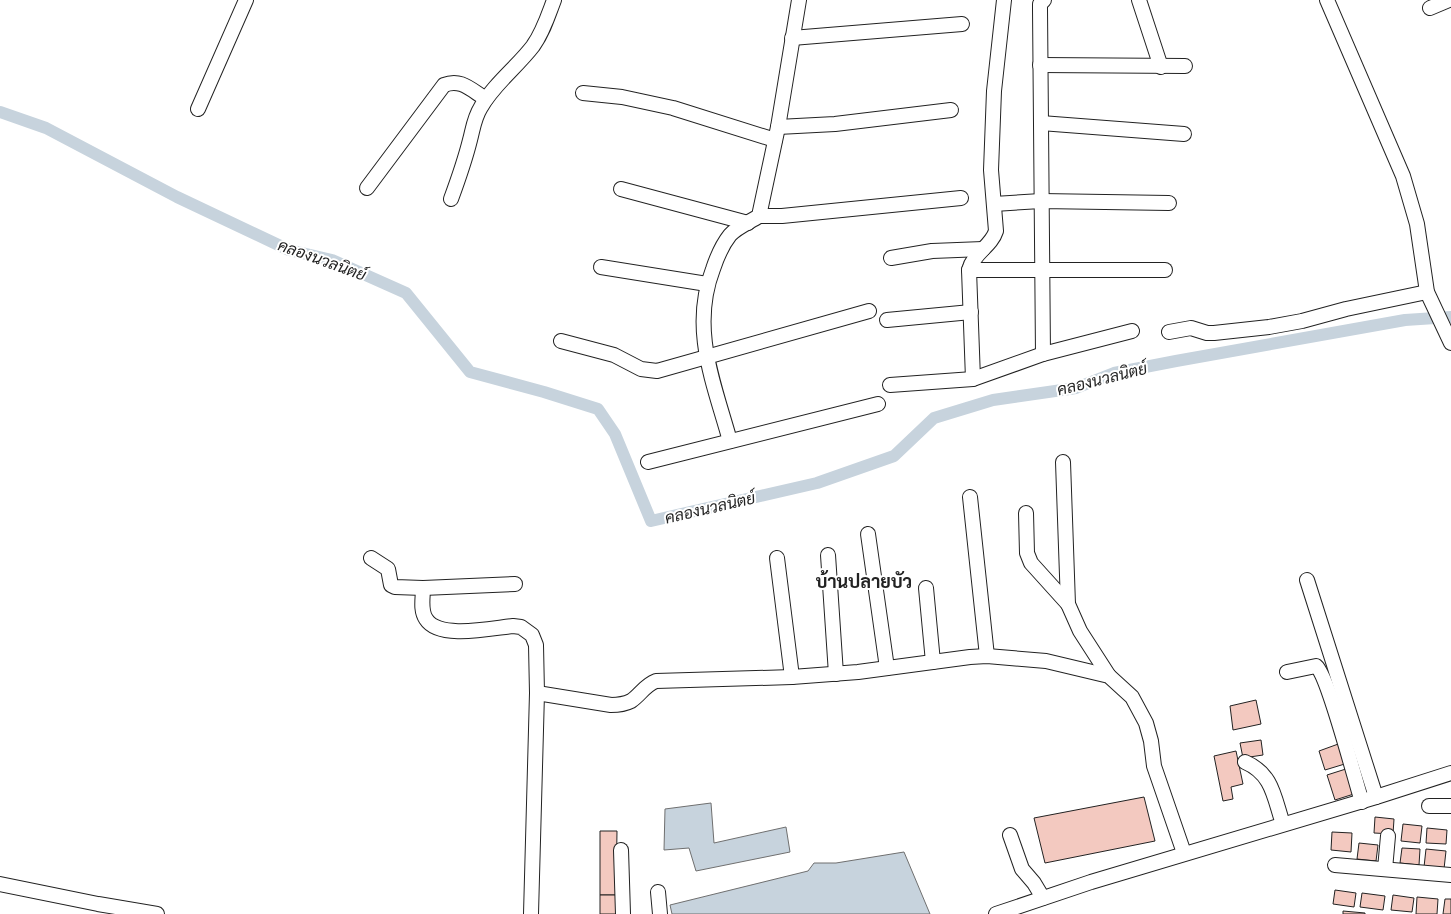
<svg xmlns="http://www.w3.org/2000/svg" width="1451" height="914" viewBox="0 0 1451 914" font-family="Cabin,Sarabun,sans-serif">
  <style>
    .water { fill: #c7d3dd; stroke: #6f6f6f }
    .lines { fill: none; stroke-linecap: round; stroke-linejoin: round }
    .canal { stroke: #c7d3dd; stroke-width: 12 }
    .building { fill: #f3c9c0; stroke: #222 }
    .minor-casing { stroke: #222; stroke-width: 16 }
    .minor { stroke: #fff; stroke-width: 14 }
    .labels { text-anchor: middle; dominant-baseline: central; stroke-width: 4; stroke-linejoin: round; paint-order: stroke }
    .water-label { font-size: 16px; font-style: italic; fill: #222; stroke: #fff }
    .quarter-label { font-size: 18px; font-weight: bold; fill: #222; stroke: #fff }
  </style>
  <rect width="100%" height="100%" fill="#fff"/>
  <g class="water">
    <polygon points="711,803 714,843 786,827 790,852 696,871 689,848 664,850 665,809"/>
    <polygon points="904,852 930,914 672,914 670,905 808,871 814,863 836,863"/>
  </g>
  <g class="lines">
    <polyline class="canal" points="0,112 46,128 177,197 289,250 332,260 406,293 470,372 544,392 598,409 615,434 651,521 817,483 894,456 934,418 993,400 1076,388 1114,373 1176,361 1405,320 1451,317"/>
  </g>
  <g class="building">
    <polygon points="1256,700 1261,724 1233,730 1230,706"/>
    <polygon points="1261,740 1263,755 1243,758 1240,743"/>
    <polygon points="1341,743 1348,763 1325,770 1319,751"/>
    <polygon points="1236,751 1243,784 1231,787 1233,799 1223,801 1214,756"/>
    <polygon points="1349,768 1357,793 1335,800 1327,775"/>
    <polygon points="1144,797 1155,841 1045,863 1034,818"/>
    <polygon points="1375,817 1394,819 1393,834 1374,833"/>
    <polygon points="1403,824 1422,826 1420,843 1401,841"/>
    <polygon points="1427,828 1447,830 1446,844 1426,843"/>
    <polygon points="600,831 617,831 616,895 600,895"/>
    <polygon points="1332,832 1352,833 1351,852 1331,850"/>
    <polygon points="1359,843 1378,845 1376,861 1357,859"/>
    <polygon points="1402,848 1420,849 1419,865 1400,863"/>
    <polygon points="1426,849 1446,851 1444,869 1424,867"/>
    <polygon points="1335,890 1356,893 1354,907 1333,904"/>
    <polygon points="1362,893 1385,896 1383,910 1360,907"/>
    <polygon points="600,895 616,895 617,914 600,914"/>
    <polygon points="1393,895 1414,898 1412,912 1391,910"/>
    <polygon points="1417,897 1438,899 1437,914 1416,914"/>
    <polygon points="1445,899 1451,899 1451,914 1443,914"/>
    <polygon points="1343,911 1365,913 1365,914 1343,914"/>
  </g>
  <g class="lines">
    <g class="minor-casing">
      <g id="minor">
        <polyline points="1139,0 1161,67"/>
        <polyline points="1327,0 1403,176 1417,224 1427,292 1451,343"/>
        <polyline points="1430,8 1449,0"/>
        <polyline points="792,38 962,24"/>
        <polyline points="1040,65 1185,66"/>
        <polyline points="583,93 622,97 673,108 775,140"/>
        <polyline points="198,109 246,0"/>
        <polyline points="1041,123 1184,134"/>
        <polyline points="778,127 835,124 951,110"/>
        <path d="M367 188 444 85C461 78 471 90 486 99"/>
        <polyline points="621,189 748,223"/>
        <path d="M451 199C458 180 465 160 470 140 473 129 474 118 481 107 494 84 517 67 533 46 543 32 548 16 554 0"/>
        <polyline points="994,204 1041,201 1169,203"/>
        <polyline points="759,216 782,216 961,198"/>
        <polyline points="891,258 932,251 983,249"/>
        <polyline points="601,267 707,284"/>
        <polyline points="969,270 1165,270"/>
        <polyline points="887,320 971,312"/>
        <polyline points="1169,332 1191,328 1207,333 1214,333 1269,327 1302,321 1346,309 1427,292"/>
        <polyline points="561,341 614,355 641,369 657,371 869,311"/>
        <polyline points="1043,354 1040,9 1040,4 1044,0"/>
        <path d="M973 379 969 270C973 253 991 247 996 231L991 170 994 91 1004 0"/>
        <polyline points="890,385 973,379 1043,354 1132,331"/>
        <path d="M730 441C714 383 690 329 713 269 717 257 722 245 730 235 737 227 750 222 759 216L778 127 799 0"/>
        <polyline points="648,462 878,404"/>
        <polyline points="1063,462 1068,604 1080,631 1109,676"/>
        <polyline points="970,497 987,656"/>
        <polyline points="1026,513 1027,553 1031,563 1068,604"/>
        <polyline points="868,534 887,668"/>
        <polyline points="828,555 836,674"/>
        <path d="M371 558 388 569 391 585 395 587 423 588C423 598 420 610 426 619 439 640 492 628 513 626L521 627 532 635 536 645 537 693 531 914"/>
        <polyline points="777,558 792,677"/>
        <polyline points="1307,580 1376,797"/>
        <polyline points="423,588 515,584"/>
        <polyline points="926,588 933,662"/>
        <path d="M1287 672 1316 666C1328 675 1355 780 1362 802"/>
        <path d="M537 693 611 705C618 705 625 704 631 701 640 695 645 685 656 681L792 677 858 672 970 657 987 656 1046 661 1109 676 1132 697 1146 723 1151 741 1154 766 1184 853"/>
        <path d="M1245 762C1273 774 1274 798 1283 824"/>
        <polyline points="1429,806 1451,806"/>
        <polyline points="1010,835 1022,869 1034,883 1043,898"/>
        <polyline points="621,850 623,914"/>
        <polyline points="1335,865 1451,875"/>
        <polyline points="1385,869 1388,836"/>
        <polyline points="0,884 98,904 157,914"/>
        <polyline points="658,892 660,914"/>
        <polyline points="996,914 1091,882 1376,797 1451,773"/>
      </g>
    </g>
    <use href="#minor" class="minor"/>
  </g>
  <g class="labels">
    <g class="water-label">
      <text transform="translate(322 260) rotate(20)">คลองนวลนิตย์</text>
      <text transform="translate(1102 379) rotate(-14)">คลองนวลนิตย์</text>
      <text transform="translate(710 508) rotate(-13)">คลองนวลนิตย์</text>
    </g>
    <g class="quarter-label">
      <text x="864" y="582">บ้านปลายบัว</text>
    </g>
  </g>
</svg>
